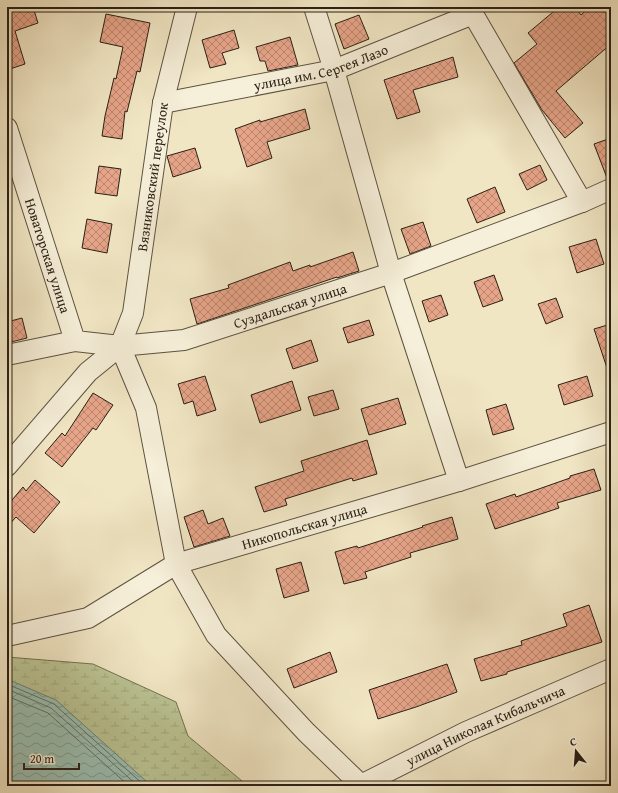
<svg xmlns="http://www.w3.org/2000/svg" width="618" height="793" viewBox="0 0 618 793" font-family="'Gentium Book Plus',serif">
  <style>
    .wetland { fill: url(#wetland-marsh); stroke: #727254 }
    .water { fill: url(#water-waves); stroke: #6e8074 }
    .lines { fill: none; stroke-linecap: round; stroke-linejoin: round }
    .shore { stroke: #627064; stroke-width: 1 }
    .building { fill: url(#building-cross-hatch); stroke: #2a2015 }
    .street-casing { stroke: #5c5241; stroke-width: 22 }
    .street { stroke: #f6efd9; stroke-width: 20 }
    .labels { text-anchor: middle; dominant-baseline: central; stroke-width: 3; stroke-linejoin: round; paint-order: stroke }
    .street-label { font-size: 14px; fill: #2a2015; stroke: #f6efd9 }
  </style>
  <defs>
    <pattern id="wetland-marsh" width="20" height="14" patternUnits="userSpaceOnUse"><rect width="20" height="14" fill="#bbc494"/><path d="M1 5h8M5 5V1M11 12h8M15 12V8" fill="none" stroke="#a1a87f"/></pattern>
    <pattern id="water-waves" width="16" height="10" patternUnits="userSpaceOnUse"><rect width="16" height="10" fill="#9bc0b3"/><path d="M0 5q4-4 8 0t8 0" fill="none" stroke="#7f9c90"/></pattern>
    <pattern id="building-cross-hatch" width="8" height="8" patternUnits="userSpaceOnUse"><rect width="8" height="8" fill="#e6a488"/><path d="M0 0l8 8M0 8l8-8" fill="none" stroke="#bb856e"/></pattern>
  </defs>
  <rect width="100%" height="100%" fill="#f1e6c4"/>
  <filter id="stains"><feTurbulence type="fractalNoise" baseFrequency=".005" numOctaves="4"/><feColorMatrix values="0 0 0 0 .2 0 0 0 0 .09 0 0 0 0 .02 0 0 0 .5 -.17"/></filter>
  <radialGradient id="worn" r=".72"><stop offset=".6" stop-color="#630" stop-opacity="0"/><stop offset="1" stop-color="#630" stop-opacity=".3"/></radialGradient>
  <polygon class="wetland" points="7,657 93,664 176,702 188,736 248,786 7,786"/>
  <polygon class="water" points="7,679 56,700 146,781 150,786 7,786"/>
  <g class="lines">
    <g class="shore">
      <polyline points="7,684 54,704 145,786"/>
      <polyline points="7,689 51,708 138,786"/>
      <polyline points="7,696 48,713 129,786"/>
    </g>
  </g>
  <g class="building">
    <polygon points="7,7 33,7 38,23 15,31 25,64 7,70 7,18 10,17"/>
    <polygon points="559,7 575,7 581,15 590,7 611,7 611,44 556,91 583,123 565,138 542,110 514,63 537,44 528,33"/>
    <polygon points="106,14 150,23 140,72 137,71 127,112 125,111 122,139 102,136 105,116 114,78 116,79 123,47 100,42"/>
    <polygon points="359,15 369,39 344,49 335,24"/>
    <polygon points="234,30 239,48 222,53 226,64 210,68 202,40"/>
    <polygon points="290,37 298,65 268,71 265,61 260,61 256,47"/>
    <polygon points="453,57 458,77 413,90 420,112 397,119 384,80"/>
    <polygon points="305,109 310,129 267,142 272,158 247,167 235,129 260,120 260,122"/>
    <polygon points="611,138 611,178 607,178 594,144"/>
    <polygon points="195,148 201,168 173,177 167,156"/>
    <polygon points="540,165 547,180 527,190 519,174"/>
    <polygon points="99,166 121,169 117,196 95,193"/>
    <polygon points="495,187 505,212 477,223 467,199"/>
    <polygon points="87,219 112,224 107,253 82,248"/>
    <polygon points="423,222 431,246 410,254 401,229"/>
    <polygon points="596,239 604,264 577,273 569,247"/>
    <polygon points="353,252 359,271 337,278 337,277 197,324 190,299 229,288 228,285 290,262 293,271 310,265 310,267"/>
    <polygon points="494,275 503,300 483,307 474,282"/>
    <polygon points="441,295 448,315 429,322 422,301"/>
    <polygon points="556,298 563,317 546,324 538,304"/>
    <polygon points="22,318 27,338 7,343 7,322"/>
    <polygon points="369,320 374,335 348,343 343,328"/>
    <polygon points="611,324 611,371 608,371 594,329"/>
    <polygon points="311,340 318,361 293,369 286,349"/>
    <polygon points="205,376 216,410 197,416 193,401 184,404 178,384"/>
    <polygon points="587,376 593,396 564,405 558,385"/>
    <polygon points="292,381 301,410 260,423 251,395"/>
    <polygon points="333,390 339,409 314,416 308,397"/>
    <polygon points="93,393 113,405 96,430 93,428 62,467 45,453 62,433 65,436"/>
    <polygon points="398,398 406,424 369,435 361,409"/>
    <polygon points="506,404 514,429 493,435 486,410"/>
    <polygon points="367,440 377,474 353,481 352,478 285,499 287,505 264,512 255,487 304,471 301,461"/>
    <polygon points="594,469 601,490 557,503 559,508 495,529 486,504 515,494 516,497 570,478 570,476"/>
    <polygon points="35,480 60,502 34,533 16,517 7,527 7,506 23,487 26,491"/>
    <polygon points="203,510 208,524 223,518 230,536 194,547 184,517"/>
    <polygon points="452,517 458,539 410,553 411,557 365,572 367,578 344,584 335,552 357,546 358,548 423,527 422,526"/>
    <polygon points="301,562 309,591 284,598 276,569"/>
    <polygon points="589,605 602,642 507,672 507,674 481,681 474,659 522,645 521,641 567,626 563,614"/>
    <polygon points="330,652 337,672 294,688 287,669"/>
    <polygon points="447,664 457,692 416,707 378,719 369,690"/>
  </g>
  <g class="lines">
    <g class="street-casing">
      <g id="street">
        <polyline points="314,7 334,70 391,273 459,481"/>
        <polyline points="472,7 473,14 582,202"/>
        <path id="s1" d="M163 103 334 70 473 14"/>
        <path id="s2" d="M7 128 75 341 120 346"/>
        <polyline points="120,346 146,408 176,564 216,635 306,732 362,786"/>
        <path id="s3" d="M120 346 133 313 163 103 187 7"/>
        <polyline points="7,355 75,341"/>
        <path id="s4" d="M7 466 88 372 120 346 184 340 391 273 582 202 611 189"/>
        <path id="s5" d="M7 636 88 618 176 564 459 481 611 432"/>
        <path id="s6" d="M361 785 466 732 611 669"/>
      </g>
    </g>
    <use href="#street" class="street"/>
  </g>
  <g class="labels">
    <g class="street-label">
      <text stroke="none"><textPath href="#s1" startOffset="162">улица им. Сергея Лазо</textPath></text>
      <text stroke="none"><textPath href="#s3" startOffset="173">Вязниковский переулок</textPath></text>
      <text stroke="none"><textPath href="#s2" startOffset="134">Новаторская улица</textPath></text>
      <text stroke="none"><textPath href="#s4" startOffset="341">Суздальская улица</textPath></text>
      <text stroke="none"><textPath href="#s5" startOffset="320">Никопольская улица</textPath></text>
      <text stroke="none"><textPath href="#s6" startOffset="138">улица Николая Кибальчича</textPath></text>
    </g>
  </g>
  <rect width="618" height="793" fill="none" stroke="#f1e6c4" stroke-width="24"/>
  <rect x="8" y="8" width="602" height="777" fill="none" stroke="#2a2015" stroke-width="2"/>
  <rect x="12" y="12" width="594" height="769" fill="none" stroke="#2a2015"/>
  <g transform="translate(576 751) rotate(343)" stroke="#f6efd9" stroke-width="3" paint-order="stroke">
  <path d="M0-3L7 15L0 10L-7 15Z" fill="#2a2015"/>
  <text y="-6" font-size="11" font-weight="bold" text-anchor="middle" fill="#2a2015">С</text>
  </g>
  <path d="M24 763v6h55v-6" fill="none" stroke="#2a2015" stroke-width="2"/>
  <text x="30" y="763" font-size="12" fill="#2a2015" stroke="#f6efd9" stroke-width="3" paint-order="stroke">20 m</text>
  <rect width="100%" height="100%" filter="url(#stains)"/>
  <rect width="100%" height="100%" fill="url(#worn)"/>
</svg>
